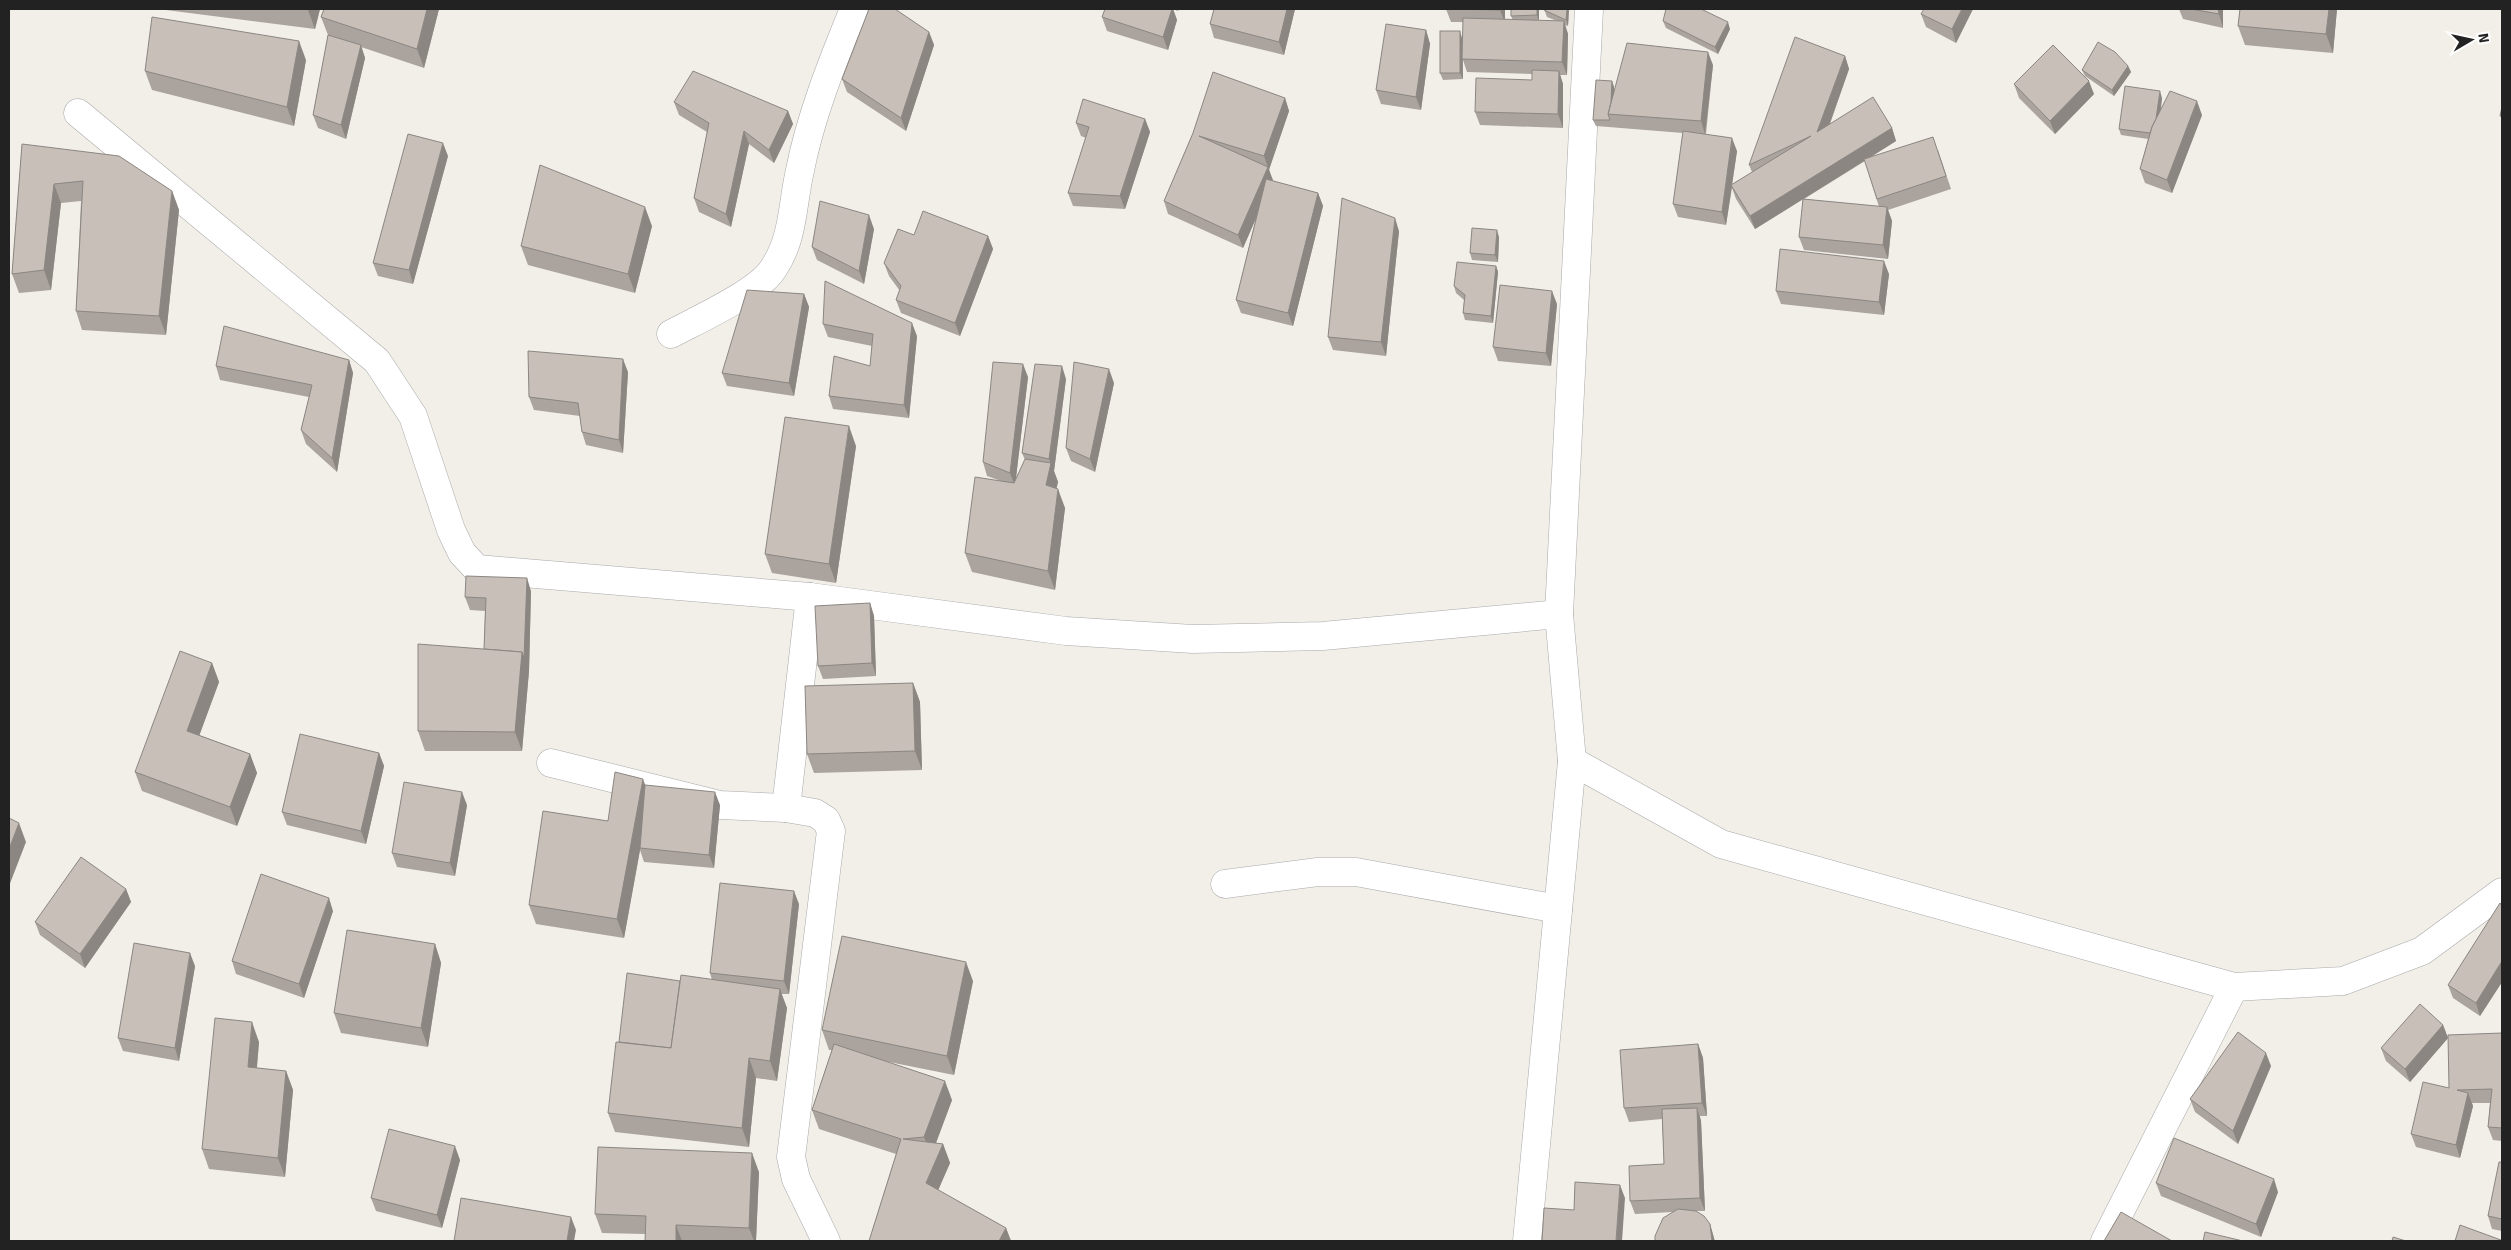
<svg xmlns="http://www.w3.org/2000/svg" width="2511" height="1250" viewBox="0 0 2511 1250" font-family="Signika,sans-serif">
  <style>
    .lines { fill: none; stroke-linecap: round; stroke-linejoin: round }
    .street-casing { stroke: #a9a9a9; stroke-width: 29 }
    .street { stroke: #fff; stroke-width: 28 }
    .wall { fill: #aba49e; fill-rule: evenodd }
    .shaded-wall { fill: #8b8681 }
    .building { fill: #c7bfb8; stroke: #8b8681 }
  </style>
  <rect width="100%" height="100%" fill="#f2efe9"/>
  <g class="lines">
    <g class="street-casing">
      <g id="street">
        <polyline points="78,113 377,361 413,416 451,530 462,553 477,569 810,597 1066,631 1193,639 1323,636 1559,614"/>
        <path d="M671 334C697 320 759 292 773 269 793 240 792 208 799 175 810 117 832 63 854 9"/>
        <polyline points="1572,761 1721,844 2234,987 2343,981 2422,951 2502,892"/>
        <polyline points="551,763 720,805 786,808 815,813 826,820 831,831 791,1157 796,1179 826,1241"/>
        <polyline points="786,808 810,597"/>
        <polyline points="1225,884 1318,872 1356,872 1558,909"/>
        <polyline points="1527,1241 1572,761 1559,614 1589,9"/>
        <polyline points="2105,1241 2234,987"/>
      </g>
    </g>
    <use href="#street" class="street"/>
  </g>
  <g class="wall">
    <polygon points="158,9 320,9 315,29"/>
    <polygon points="324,9 439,9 424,68 361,47 365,58 346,139 318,128 313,115 328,35 321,17"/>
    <polygon points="1105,9 1179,9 1178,11 1173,9 1177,20 1168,50 1107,31 1102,17"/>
    <polygon points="1214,9 1295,9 1284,55 1214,38 1210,24"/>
    <polygon points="1446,9 1505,9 1505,20 1513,20 1511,16 1539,9 1539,21 1557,21 1547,17 1544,9 1569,9 1568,26 1565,25 1568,34 1567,75 1560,75 1563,84 1563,128 1480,125 1475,112 1532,80 1532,74 1467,72 1463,60 1463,79 1443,80 1440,73 1462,38 1463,50 1463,22 1451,22"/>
    <polygon points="1973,9 1956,43 1926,27 1921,14"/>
    <polygon points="2179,9 2223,9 2223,28 2183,19"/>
    <polygon points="2240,9 2337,9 2333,53 2245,45 2238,26"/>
    <polygon points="1663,21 1730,29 1718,54 1666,28"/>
    <polygon points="1426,30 1430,44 1421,110 1381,104 1376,90"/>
    <polygon points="929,32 934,45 906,131 847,92 842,79"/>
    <path d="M1845 56 1849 69 1830 124 1892 128 1896 141 1871 157 1938 150 1951 189 1888 210 1892 221 1888 259 1804 250 1799 237 1803 199 1755 229 1736 199 1732 188 1726 225 1678 217 1673 204 1683 133 1596 126 1593 120 1612 81 1614 87V90L1713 65 1706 134 1737 151 1732 185 1752 172 1749 165ZM1865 161 1879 207 1804 199Z"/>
    <polygon points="306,60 294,126 152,90 145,71"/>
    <polygon points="2128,66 2131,72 2114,96 2085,76 2082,70"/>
    <polygon points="2014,84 2094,94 2055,134 2019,98"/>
    <polygon points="1285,98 1289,111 1269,169 1272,181 1318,193 1323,206 1293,326 1241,313 1236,300 1256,218 1243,248 1168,214 1164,201 1193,133"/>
    <polygon points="2162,98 2161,109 2202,115 2172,193 2145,183 2140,169 2148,139 2121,135 2119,129"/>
    <polygon points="674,102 788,111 793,124 774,163 749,144 731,227 699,212 694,198 707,132 679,115"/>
    <polygon points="1145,119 1150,132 1125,209 1073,206 1068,193 1086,138 1081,136 1076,123"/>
    <polygon points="22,144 172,191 179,210 166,335 82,330 76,311 81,201 61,203 51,290 19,293 12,274"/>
    <polygon points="448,156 413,284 378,276 373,263"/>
    <polygon points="652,226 635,293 528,265 521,246"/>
    <polygon points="874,229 864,284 817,260 812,247"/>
    <polygon points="1399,231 1386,356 1333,350 1328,337"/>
    <polygon points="914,235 988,236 993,249 960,336 901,313 896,300 900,291 889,276 884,263"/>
    <polygon points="1499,237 1498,262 1472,260 1470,253"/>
    <polygon points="1496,266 1498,272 1493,323 1465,320 1463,313 1464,300 1456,293 1454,286"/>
    <polygon points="1889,274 1884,315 1781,304 1776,291"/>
    <polygon points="804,294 809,307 794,396 727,386 722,373"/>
    <polygon points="1557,304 1551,366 1498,361 1493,347"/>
    <polygon points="823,324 917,336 909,418 833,409 829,396 870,366 872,346 828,337"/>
    <polygon points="349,360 353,373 337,472 306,444 301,430 309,397 220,380 216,366"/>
    <polygon points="628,372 623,453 586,445 582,432 580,416 534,410 529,397"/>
    <polygon points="1028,377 1016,478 1025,460 1022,453 1066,379 1054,471 1058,482 1056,489 1065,508 1055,590 972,572 965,553 1001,481 987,476 983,462"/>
    <polygon points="1114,383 1095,472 1071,461 1066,448"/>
    <polygon points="856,446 836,583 772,573 765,554"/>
    <polygon points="531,591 529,671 522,751 425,751 418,731 484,649 485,611 470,610 465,597"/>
    <polygon points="870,603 874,616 876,676 823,679 818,666"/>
    <polygon points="212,663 219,682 199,735 250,754 257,773 237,826 142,791 135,772"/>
    <polygon points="913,683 920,702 922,770 814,773 807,754"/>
    <polygon points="379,753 384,766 366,844 287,825 282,812"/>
    <polygon points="645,785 720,805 714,868 644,862 640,850 624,938 536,924 529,905"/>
    <polygon points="467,805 455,876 397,867 392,853"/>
    <polygon points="126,889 131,902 85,968 40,935 35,922"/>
    <polygon points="799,904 789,994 781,994 787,1008 777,1081 756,1078 749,1147 615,1132 608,1113 619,1042 680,981 712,980 710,973"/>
    <polygon points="2502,906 2502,982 2480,1016 2453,998 2448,985"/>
    <polygon points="333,911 304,998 236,974 232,961"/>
    <polygon points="435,944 441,963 428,1047 341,1033 334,1013"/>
    <polygon points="195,966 179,1061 123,1051 118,1038"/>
    <polygon points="973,981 954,1075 884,1061 952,1100 936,1143 943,1144 950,1163 938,1190 1006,1228 1011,1241 869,1241 896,1154 819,1129 812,1110 832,1050 829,1050 822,1030"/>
    <polygon points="2443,1025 2448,1038 2410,1082 2386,1061 2381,1048"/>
    <polygon points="2502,1033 2502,1141 2493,1140 2488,1127 2490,1103 2472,1103 2473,1106 2460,1158 2416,1147 2411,1134 2449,1088"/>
    <polygon points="259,1042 257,1068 286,1071 293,1090 285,1177 209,1169 202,1149"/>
    <polygon points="1698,1044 1703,1058 1707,1116 1700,1116 1701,1121 1705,1211 1696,1211 1710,1224 1714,1238 1673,1212 1635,1214 1630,1201 1664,1164 1662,1119 1629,1122 1624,1108"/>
    <polygon points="2271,1066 2238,1144 2195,1112 2190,1099"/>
    <polygon points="460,1160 442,1228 376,1211 371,1198"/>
    <polygon points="2502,1162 2502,1231 2492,1229 2488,1216"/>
    <polygon points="759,1172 756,1241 645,1241 645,1234 602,1233 595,1214"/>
    <polygon points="2156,1183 2278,1192 2261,1237 2161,1196"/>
  </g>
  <g class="shaded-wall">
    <polygon points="308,9 320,9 315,29 308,10"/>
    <polygon points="427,9 439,9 424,68 417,49"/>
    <polygon points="1172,9 1173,9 1177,20 1168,50 1163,37"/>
    <polygon points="1287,9 1295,9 1284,55 1279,42"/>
    <polygon points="1500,9 1505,9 1505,23 1500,10"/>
    <polygon points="1537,9 1539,9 1539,22 1537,15"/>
    <polygon points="1567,9 1569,9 1568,26 1566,20"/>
    <polygon points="1962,9 1973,9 1956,43 1952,29"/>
    <polygon points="2218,9 2223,9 2223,28 2219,14"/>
    <polygon points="2329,9 2337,9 2333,53 2326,34"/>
    <polygon points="1564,21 1568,34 1567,75 1562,62"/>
    <polygon points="1728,22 1730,29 1718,54 1715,47"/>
    <polygon points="1426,30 1430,44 1421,110 1416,97"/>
    <polygon points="1460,31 1462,38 1463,79 1460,73"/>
    <polygon points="929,32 934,45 906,131 901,118"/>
    <polygon points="299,41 306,60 294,126 287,107"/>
    <polygon points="361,45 365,58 346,139 341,125"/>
    <polygon points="1708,52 1713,65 1705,134 1701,121"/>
    <polygon points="1845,56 1849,69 1822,145 1817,132"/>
    <polygon points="2128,66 2131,72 2114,96 2112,90"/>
    <polygon points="1559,71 1563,84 1563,128 1558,114"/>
    <polygon points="1612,81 1614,87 1613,114 1610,114"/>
    <polygon points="2089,81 2094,94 2055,134 2050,121"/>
    <polygon points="2160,91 2162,98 2156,141 2154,134"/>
    <polygon points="1285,98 1289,111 1269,170 1264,156"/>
    <polygon points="2197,101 2202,115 2172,193 2167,180"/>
    <polygon points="788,111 793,124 774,163 769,150"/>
    <polygon points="1145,119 1150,132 1125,209 1120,196"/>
    <polygon points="1892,128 1896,141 1755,229 1750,216"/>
    <polygon points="744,131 749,144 731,227 726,214"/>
    <polygon points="1732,138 1737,151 1726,225 1722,212"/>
    <polygon points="443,143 448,156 413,284 409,270"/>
    <polygon points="1268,167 1273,180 1243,248 1238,235"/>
    <polygon points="54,184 61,203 51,290 44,270"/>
    <polygon points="172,191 179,210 166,335 159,316"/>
    <polygon points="1318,193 1323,206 1293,326 1288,313"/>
    <polygon points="645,207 652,226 635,293 628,274"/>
    <polygon points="1887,207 1892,221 1888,259 1883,245"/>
    <polygon points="869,215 874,229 864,284 859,271"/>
    <polygon points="1395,218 1399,231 1386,356 1381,342"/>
    <polygon points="1497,230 1499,237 1498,262 1495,255"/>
    <polygon points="988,236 993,249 960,336 955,323"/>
    <polygon points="1884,261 1889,274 1884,315 1879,302"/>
    <polygon points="1496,266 1498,272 1493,323 1491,316"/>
    <polygon points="1552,291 1557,304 1551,366 1546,353"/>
    <polygon points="804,294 809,307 794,396 789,383"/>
    <polygon points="912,323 917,336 909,418 904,405"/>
    <polygon points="623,359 628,372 623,453 619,440"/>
    <polygon points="349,360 353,373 337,472 332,458"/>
    <polygon points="1023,364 1028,377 1015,486 1010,473"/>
    <polygon points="1062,366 1066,379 1054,471 1058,482 1053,504 1046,485 1051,464 1049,459"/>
    <polygon points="1109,369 1114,383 1095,472 1090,459"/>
    <polygon points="849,426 856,446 836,583 829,564"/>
    <polygon points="1058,489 1065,508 1055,590 1048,571"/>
    <polygon points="527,578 531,591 529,671 522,751 515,732"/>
    <polygon points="870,603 874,616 876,676 872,663"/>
    <polygon points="212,663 219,682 194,750 187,731"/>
    <polygon points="913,683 920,702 922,770 915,751"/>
    <polygon points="379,753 384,766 366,844 361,831"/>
    <polygon points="250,754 257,773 237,826 230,807"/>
    <polygon points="643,779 650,798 640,848 640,850 624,938 617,919"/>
    <polygon points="462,792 467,805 455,876 450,863"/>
    <polygon points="715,792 720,805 714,868 709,855"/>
    <polygon points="19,823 26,842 9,886 9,849"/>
    <polygon points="126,889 131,902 85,968 80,954"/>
    <polygon points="794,891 799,904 789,994 784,981"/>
    <polygon points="329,898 333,911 304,998 299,984"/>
    <polygon points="435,944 441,963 428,1047 421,1028"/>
    <polygon points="190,953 195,966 179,1061 175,1048"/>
    <polygon points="2502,961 2502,982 2480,1016 2476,1003"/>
    <polygon points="966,962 973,981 954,1075 947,1056"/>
    <polygon points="780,989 787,1008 777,1081 770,1061"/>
    <polygon points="252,1022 259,1042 255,1086 248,1067"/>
    <polygon points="2443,1025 2448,1038 2410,1082 2405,1069"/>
    <polygon points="1698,1044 1703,1058 1707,1116 1702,1103"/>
    <polygon points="2266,1053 2271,1066 2238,1144 2233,1131"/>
    <polygon points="749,1058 756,1078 749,1147 742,1128"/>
    <polygon points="286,1071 293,1090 285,1177 278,1158"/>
    <polygon points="945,1081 952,1100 931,1156 924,1137"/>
    <polygon points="2468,1093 2473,1106 2460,1158 2456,1145"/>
    <polygon points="1697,1108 1701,1121 1705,1211 1700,1198"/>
    <polygon points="943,1144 950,1163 933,1202 926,1183"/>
    <polygon points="455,1146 460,1160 442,1228 437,1215"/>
    <polygon points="752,1153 759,1172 756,1241 754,1241 749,1228"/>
    <polygon points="2274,1179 2278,1192 2261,1237 2256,1224"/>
    <polygon points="1620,1185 1625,1198 1622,1241 1616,1241"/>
    <polygon points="571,1217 576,1230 574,1241 567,1241"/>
    <polygon points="1710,1224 1714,1238 1715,1241 1712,1241"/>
    <polygon points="676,1225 682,1241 676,1241"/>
    <polygon points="1006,1228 1011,1241 999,1241"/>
  </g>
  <g class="building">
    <polygon points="324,9 427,9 417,49 321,17"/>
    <polygon points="869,9 895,9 929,32 901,118 842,79"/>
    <polygon points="1105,9 1172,9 1163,37 1102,17"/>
    <polygon points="1214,9 1287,9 1279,42 1210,24"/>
    <polygon points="1446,9 1500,9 1500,10"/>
    <polygon points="1511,9 1537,9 1537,15 1511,16"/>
    <polygon points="1544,9 1567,9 1566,20 1544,10"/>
    <polygon points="1666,9 1701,9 1728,22 1715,47 1663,21"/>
    <polygon points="1924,9 1962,9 1952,29 1921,14"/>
    <polygon points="2191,9 2218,9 2219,14"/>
    <polygon points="2240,9 2329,9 2326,34 2238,26"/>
    <polygon points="152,17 299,41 287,107 145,71"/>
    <polygon points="1463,18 1564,21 1562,62 1462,59"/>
    <polygon points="1386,24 1426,30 1416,97 1376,90"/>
    <rect x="1440" y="31" width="20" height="42"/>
    <polygon points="328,35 361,45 341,125 313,115"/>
    <polygon points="1795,37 1845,56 1817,132 1873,97 1892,128 1750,216 1731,185 1811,136 1749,165"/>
    <polygon points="2098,42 2115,52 2128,66 2112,90 2082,70"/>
    <polygon points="1627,43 1708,52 1701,121 1608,114"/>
    <polygon points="2053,45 2089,81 2050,121 2014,84"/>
    <polygon points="1532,70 1559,71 1558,114 1475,112 1476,78 1532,80"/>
    <polygon points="693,71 788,111 769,150 744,131 726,214 694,198 709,123 674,102"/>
    <polygon points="1213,72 1285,98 1264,156 1199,136 1268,167 1238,235 1164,201 1193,133"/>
    <polygon points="1596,80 1612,81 1611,102 1608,114 1610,120 1593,120"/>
    <polygon points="2125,86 2160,91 2156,119 2152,127 2150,133 2119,129"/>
    <polygon points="2170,91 2197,101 2167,180 2140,169 2152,127"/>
    <polygon points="1083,99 1145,119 1120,196 1068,193 1089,127 1076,123"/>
    <polygon points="2502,107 2502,117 2500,116"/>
    <polygon points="1683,131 1732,138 1722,212 1673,204"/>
    <polygon points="408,134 443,143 409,270 373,263"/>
    <polygon points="1933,137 1946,176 1877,199 1864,159"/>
    <polygon points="22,144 119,156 172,191 159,316 76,311 83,181 54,184 44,270 12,274"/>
    <polygon points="540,165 645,207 628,274 521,246"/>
    <polygon points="1266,179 1318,193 1288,313 1236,300"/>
    <polygon points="1342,198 1395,218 1381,342 1328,337"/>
    <polygon points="1803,199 1887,207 1883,245 1799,237"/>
    <polygon points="820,201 869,215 859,271 812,247"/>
    <polygon points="923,211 988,236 955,323 896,300 901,286 884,263 898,229 914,235"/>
    <polygon points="1472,228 1497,230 1495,255 1470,253"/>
    <polygon points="1780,249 1884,261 1879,302 1776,291"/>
    <polygon points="1457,262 1496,266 1491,316 1463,313 1465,295 1454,286"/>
    <polygon points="825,281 912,323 904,405 829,396 834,356 870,366 873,334 823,324"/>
    <polygon points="1500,285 1552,291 1546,353 1493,347"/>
    <polygon points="747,290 804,294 789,383 722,373"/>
    <polygon points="224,326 349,360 332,458 301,430 312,385 216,366"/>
    <polygon points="528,351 623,359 619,440 582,432 578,403 529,397"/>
    <polygon points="993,362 1023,364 1010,473 983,462"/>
    <polygon points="1074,362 1109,369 1090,459 1066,448"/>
    <polygon points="1035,364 1062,366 1049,459 1022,453"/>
    <polygon points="785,417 849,426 829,564 765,554"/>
    <polygon points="1025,459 1051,463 1046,485 1058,489 1048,571 965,553 975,477 1014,483"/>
    <polygon points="466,576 527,578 524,658 522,652 484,649 486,598 465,597"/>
    <polygon points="870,603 872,663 818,666 815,606"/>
    <polygon points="418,644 522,652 515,732 418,731"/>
    <polygon points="180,651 212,663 187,731 250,754 230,807 135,772"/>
    <polygon points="913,683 915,751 807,754 805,686"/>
    <polygon points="300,734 379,753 361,831 282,812"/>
    <polygon points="615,772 643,779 617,919 529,905 543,811 608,821"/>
    <polygon points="404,782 462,792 450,863 392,853"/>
    <polygon points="645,785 715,792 709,855 640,848"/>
    <polygon points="9,818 19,823 9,849"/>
    <polygon points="81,857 126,889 80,954 35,922"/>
    <polygon points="261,874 329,898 299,984 232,961"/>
    <polygon points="720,883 794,891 784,981 710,973"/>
    <polygon points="2500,903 2502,906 2502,961 2476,1003 2448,985"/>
    <polygon points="347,930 435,944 421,1028 334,1013"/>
    <polygon points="842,936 966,962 947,1056 822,1030"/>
    <polygon points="134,943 190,953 175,1048 118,1038"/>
    <polygon points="627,973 680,981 671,1048 619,1042"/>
    <polygon points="681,975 780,989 770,1061 749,1058 742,1128 608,1113 616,1042 671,1048"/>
    <polygon points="2420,1004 2443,1025 2405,1069 2381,1048"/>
    <polygon points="215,1018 252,1022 248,1067 286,1071 278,1158 202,1149"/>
    <polygon points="2238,1032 2266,1053 2233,1131 2190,1099"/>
    <polygon points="2502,1033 2502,1128 2488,1127 2492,1089 2457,1090 2468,1093 2456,1145 2411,1134 2423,1082 2449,1088 2448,1035"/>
    <polygon points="834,1044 945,1081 924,1137 903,1139 943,1144 926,1183 1006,1228 999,1241 869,1241 901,1139 812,1110"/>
    <polygon points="1698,1044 1702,1103 1624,1108 1620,1050"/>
    <polygon points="1697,1108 1700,1198 1630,1201 1629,1166 1664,1164 1662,1109"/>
    <polygon points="389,1129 455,1146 437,1215 371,1198"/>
    <polygon points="2174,1138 2274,1179 2256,1224 2156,1183"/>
    <polygon points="598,1147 752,1153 749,1228 676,1225 676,1241 645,1241 646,1216 595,1214"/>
    <polygon points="2499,1162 2502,1162 2502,1219 2488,1216"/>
    <polygon points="1575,1182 1620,1185 1616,1241 1542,1241 1544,1208 1574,1210"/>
    <polygon points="461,1198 571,1217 567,1241 454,1241"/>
    <polygon points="1678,1209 1696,1211 1704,1216 1710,1224 1712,1241 1655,1241 1655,1236 1663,1218"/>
    <polygon points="2121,1212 2172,1241 2104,1241"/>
    <polygon points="2460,1225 2501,1240 2500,1241 2455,1241"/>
    <polygon points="2205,1232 2243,1241 2203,1241"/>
    <polygon points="2393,1237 2406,1241 2392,1241"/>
  </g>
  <rect width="2511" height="1250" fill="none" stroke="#222222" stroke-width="20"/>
  <g transform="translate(2471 40) rotate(81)" stroke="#ffffff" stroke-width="4" paint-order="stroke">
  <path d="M0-4L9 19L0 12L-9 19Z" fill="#222222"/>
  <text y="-8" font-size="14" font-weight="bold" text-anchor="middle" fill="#222222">N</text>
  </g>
</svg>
